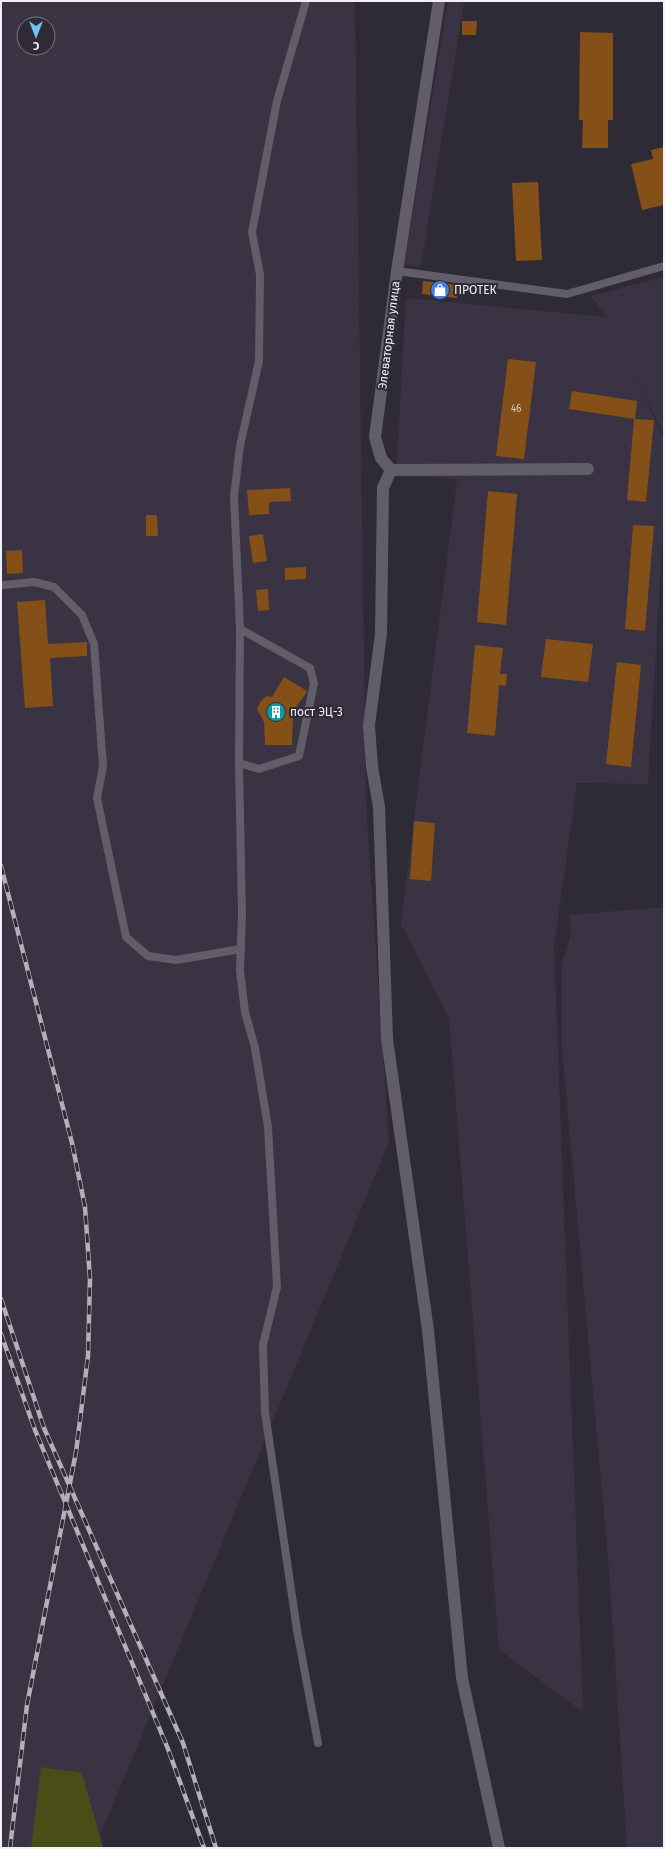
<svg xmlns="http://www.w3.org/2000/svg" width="665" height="1849" viewBox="0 0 665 1849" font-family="'Fira Sans',sans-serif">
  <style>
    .built { fill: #393344; fill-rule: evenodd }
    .green { fill: #494e16 }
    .building { fill: #845018 }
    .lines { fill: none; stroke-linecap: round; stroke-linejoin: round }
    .lane { stroke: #615d69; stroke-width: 8 }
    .street { stroke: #615d69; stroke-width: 12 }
    .rail-casing { stroke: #b3b0ba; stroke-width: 4.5 }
    .rail { stroke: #2e2a36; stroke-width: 3; stroke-dasharray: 9; stroke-linecap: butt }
    .labels { text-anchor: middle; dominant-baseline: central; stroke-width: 4; stroke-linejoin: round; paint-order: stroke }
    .number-label { font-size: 10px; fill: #d6c7bf }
    .poi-label { font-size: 12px; fill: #f1eff7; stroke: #2e2a36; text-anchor: start }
    .street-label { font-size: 12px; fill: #f1eff7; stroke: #2e2a36 }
  </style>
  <rect width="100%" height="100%" fill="#2e2a36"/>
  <g class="built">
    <path d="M1 1H355L366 805 389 1142 95 1848H1ZM24 24H48V48H24Z"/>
    <polygon points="448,1 464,1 421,267 404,265"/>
    <polygon points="664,277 664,436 630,366 664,439 664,511 648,784 577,783 554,947 583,1712 499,1650 449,1018 401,924 457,479 396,475 406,298 607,317 591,296"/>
    <polygon points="664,907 664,1848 627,1848 609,1570 562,1049 562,964 571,933 569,915"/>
  </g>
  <polygon class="green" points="41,1767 82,1773 103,1848 31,1848"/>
  <g class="building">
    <polygon points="462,21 477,21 476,35 462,35"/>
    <polygon points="580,32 613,33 613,120 608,120 608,148 582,148 583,120 579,120"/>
    <polygon points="664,147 664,205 642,210 631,164 653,159 651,150"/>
    <polygon points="538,182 542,260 516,261 512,183"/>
    <polygon points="423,281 458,285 457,298 422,294"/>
    <polygon points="508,359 536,362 524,459 496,456"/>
    <polygon points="572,391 637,401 635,419 569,409"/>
    <polygon points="634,419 654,420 646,502 627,500"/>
    <polygon points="290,488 291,501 269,502 269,514 249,515 247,490"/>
    <polygon points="488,491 517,494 506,625 477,622"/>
    <polygon points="146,515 157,515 158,536 146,536"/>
    <polygon points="633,525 654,526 645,631 625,629"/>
    <polygon points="263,534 267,561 253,563 249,536"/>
    <polygon points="22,550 23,573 7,574 6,551"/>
    <polygon points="306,567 306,579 285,580 285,568"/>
    <polygon points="268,589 269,610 258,611 256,590"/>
    <polygon points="45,600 48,644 87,642 87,656 50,658 53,706 25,708 17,602"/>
    <polygon points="546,639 593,644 588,682 541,677"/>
    <polygon points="475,645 503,648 500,674 507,674 506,686 499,685 495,736 467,733"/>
    <polygon points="617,662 641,665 631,767 606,764"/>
    <polygon points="284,677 307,691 307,692 296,707 293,716 292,745 265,745 264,722 257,709 260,702 266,696 272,697"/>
    <polygon points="414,821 435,823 431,881 410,879"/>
  </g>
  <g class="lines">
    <g class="lane">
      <polyline points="397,271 567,294 664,266"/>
      <polyline points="4,585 34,582 54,587 82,615 94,644 103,766 97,798 126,937 148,956 176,960 241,949"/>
      <polyline points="240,629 310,668 314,683 299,756 259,769 239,763 240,629 234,496 240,446 259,361 260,275 252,232 277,101 306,1"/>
      <polyline points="239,763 242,914 240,971 245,1012 255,1048 268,1127 277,1287 263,1345 265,1412 297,1630 318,1743"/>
    </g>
    <g class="street">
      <polyline points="439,1 397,271 375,437 381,458 391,470 588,469"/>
      <polyline points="391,470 383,488 381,634 369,725 372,767 379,807 387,1039 428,1330 462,1678 499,1848"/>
    </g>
    <g class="rail-casing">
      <g id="rail">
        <polyline points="1,866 72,1143 85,1207 90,1279 88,1356 76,1452 27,1705 10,1848"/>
        <polyline points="1,1299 44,1428 183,1743 216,1848"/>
        <polyline points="1,1334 35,1430 168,1749 204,1848"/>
      </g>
    </g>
    <use href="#rail" class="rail"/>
  </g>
  <defs>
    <g id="shop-disc" transform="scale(1)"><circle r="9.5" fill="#3f7fe0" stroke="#2e2a36"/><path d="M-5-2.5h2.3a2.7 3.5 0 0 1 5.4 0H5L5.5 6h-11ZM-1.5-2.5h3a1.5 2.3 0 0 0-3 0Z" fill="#fff"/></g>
    <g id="building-disc" transform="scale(1)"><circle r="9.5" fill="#0f9aa8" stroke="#2e2a36"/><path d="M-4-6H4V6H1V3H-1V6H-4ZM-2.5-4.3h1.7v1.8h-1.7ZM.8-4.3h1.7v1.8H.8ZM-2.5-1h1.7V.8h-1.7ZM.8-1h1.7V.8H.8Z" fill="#fff"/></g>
  </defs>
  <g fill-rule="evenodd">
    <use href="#shop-disc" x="440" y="290"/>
    <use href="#building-disc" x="276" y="712"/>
  </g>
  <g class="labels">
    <g class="number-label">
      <text x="516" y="409">46</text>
    </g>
    <g class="poi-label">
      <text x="454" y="290">ПРОТЕК</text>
      <text x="290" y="712">пост ЭЦ-3</text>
    </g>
    <g class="street-label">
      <text transform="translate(389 335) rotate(-83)">Элеваторная улица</text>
    </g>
  </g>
  <rect width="665" height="1849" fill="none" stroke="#f1eff7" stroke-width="4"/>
  <g transform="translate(36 36) rotate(180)"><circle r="19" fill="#2e2a36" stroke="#7c7983"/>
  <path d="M0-3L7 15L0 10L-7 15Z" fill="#6fc2f4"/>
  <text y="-6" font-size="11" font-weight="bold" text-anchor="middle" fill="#f1eff7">С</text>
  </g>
</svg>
